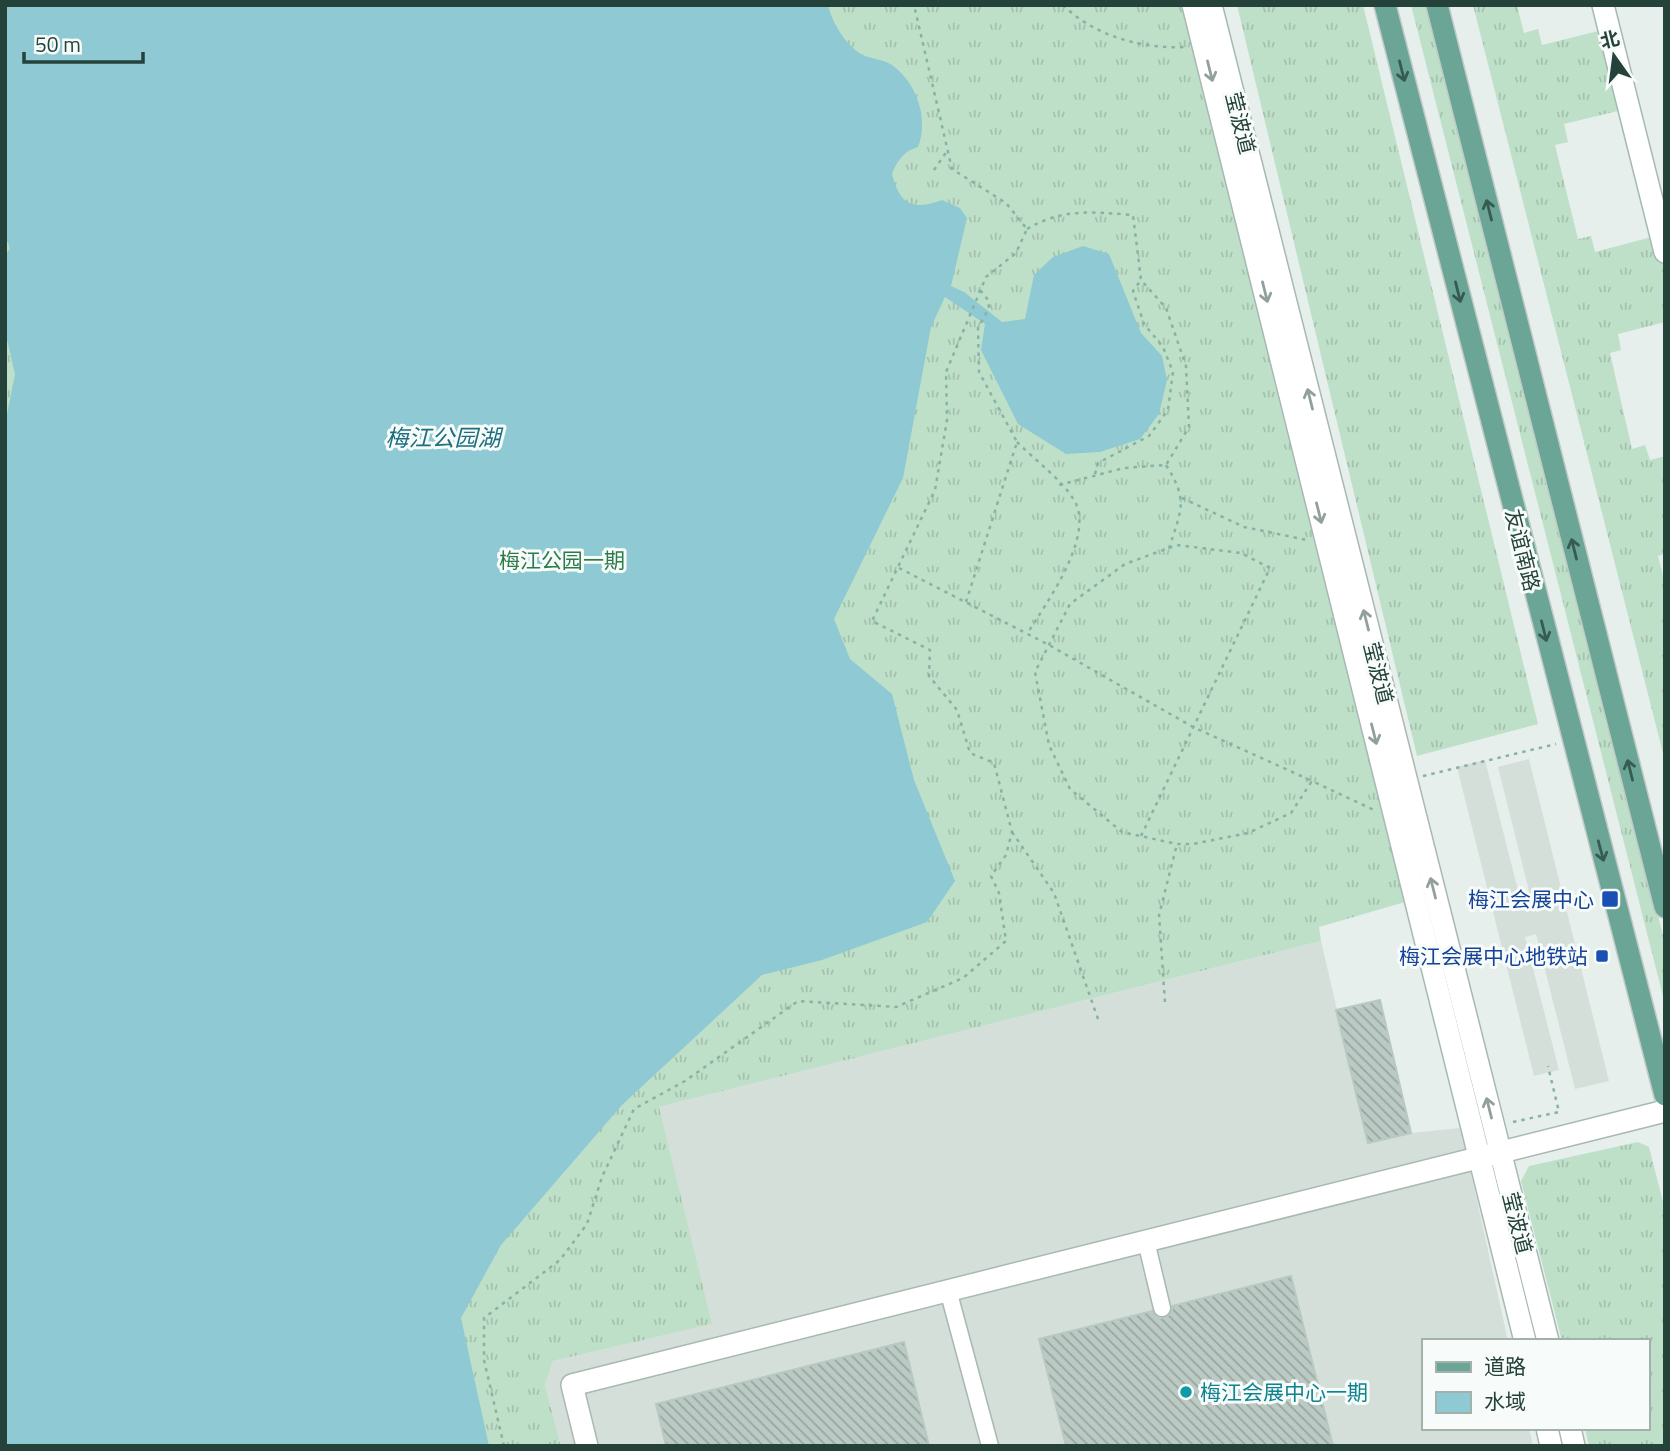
<svg xmlns="http://www.w3.org/2000/svg" width="1670" height="1451" viewBox="0 0 1670 1451" font-family="'Titillium Web','Noto Sans SC',sans-serif">
  <style>
    .built { fill: #d4dfda }
    .grass { fill: url(#grass-tufts) }
    .water { fill: #8ec9d4 }
    .building { fill: url(#building-back-hatch); stroke: #b8c9c2; stroke-width: 2 }
    .lines { fill: none; stroke-linecap: round; stroke-linejoin: round }
    .minor-casing { stroke: #a8b8b2; stroke-width: 19 }
    .tertiary-casing { stroke: #a8b8b2; stroke-width: 24 }
    .primary-casing { stroke: #c2cac8; stroke-width: 24 }
    .path { stroke: #86b3a5; stroke-width: 2.5; stroke-dasharray: 3.5 5; stroke-linecap: butt }
    .minor { stroke: #fff; stroke-width: 16 }
    .tertiary { stroke: #fff; stroke-width: 21 }
    .primary { stroke: #6aa596; stroke-width: 21 }
    .oneway { stroke: #92a09c }
    .oneway2 { stroke: #365b51 }
    .transit-dot { fill: #1a4fb4; stroke: #f7fbf9; stroke-width: 2.5 }
    .culture-dot { fill: #0f9aa8; stroke: #f7fbf9; stroke-width: 2.5 }
    .labels { text-anchor: middle; dominant-baseline: central; stroke-width: 6; stroke-linejoin: round; paint-order: stroke }
    .street-label { font-size: 21px; fill: #24423a; stroke: #f7fbf9 }
    .park-label { font-size: 21px; fill: #2d7a4b; stroke: #f7fbf9 }
    .transit-label { font-size: 21px; fill: #164399; stroke: #f7fbf9; text-anchor: end }
    .culture-label { font-size: 21px; fill: #0d838f; stroke: #f7fbf9; text-anchor: start }
    .water-label { font-size: 23px; font-style: italic; fill: #1c6f80; stroke: #f7fbf9 }
  </style>
  <defs>
    <pattern id="grass-tufts" width="24" height="20" patternUnits="userSpaceOnUse" patternTransform="scale(1.75)"><rect width="24" height="20" fill="#bfe0c8"/><path d="M3 7l-1-3M5 7V3M7 7l1-3M15 17l-1-3M17 17v-4M19 17l1-3" fill="none" stroke="#a4c1ad"/></pattern>
    <pattern id="building-back-hatch" width="6" height="6" patternUnits="userSpaceOnUse" patternTransform="scale(1.75)"><rect width="6" height="6" fill="#bbcac4"/><path d="M-1 5l2 2M0 0l6 6M5-1l2 2" fill="none" stroke="#98a6a0"/></pattern>
  </defs>
  <rect width="100%" height="100%" fill="#e6efeb"/>
  <g class="built">
    <polygon points="1529,759 1609,1081 1575,1089 1536,934 1525,937 1559,1070 1534,1076 1457,767 1485,760 1520,898 1530,895 1498,767"/>
    <polygon points="1321,941 1368,1142 1411,1133 1461,1128 1508,1341 1423,1341 1423,1428 1529,1428 1533,1446 561,1446 545,1385 553,1361 711,1324 659,1107"/>
  </g>
  <g class="grass">
    <polygon points="5,5 1182,5 1405,902 1319,927 1321,941 659,1107 712,1324 553,1361 545,1385 561,1446 5,1446"/>
    <polygon points="1237,5 1363,5 1538,724 1417,756"/>
    <polygon points="1411,5 1426,5 1665,943 1665,1004"/>
    <polygon points="1473,5 1517,5 1524,33 1538,29 1542,45 1606,29 1626,109 1564,124 1568,142 1555,145 1578,239 1591,236 1595,252 1659,235 1665,258 1665,322 1618,334 1621,350 1610,353 1632,449 1645,445 1650,460 1665,456 1665,554 1658,556 1665,583 1665,761"/>
    <polygon points="1638,1142 1649,1147 1665,1210 1665,1446 1589,1446 1585,1428 1647,1428 1647,1341 1562,1341 1521,1181 1529,1166"/>
  </g>
  <path class="water" d="M5 5H828C832 22 845 44 861 54 870 59 883 59 892 65 917 83 929 119 918 147 904 151 897 161 892 174 900 205 913 211 942 200L960 208 967 218 951 286 964 292 1002 322 1025 319 1034 275 1053 257 1083 246 1109 254 1141 333 1162 356 1167 380 1159 414 1140 439 1100 452 1066 454 1018 424 981 350 985 324 945 297 931 327 903 478 834 619 850 659 892 694 914 780 955 881 927 922 822 960 762 975 622 1105 501 1245 461 1318 489 1446H5V424L15 374 5 331V253L10 251 8 242H5Z"/>
  <g class="building">
    <polygon points="1380,1000 1411,1133 1368,1143 1336,1010"/>
    <polygon points="1291,1276 1333,1446 1066,1446 1039,1339 1152,1311 1158,1318 1165,1318 1172,1312 1172,1306"/>
    <polygon points="904,1342 929,1446 666,1446 656,1404"/>
  </g>
  <g class="lines">
    <g class="minor-casing">
      <g id="minor">
        <polyline points="1146,1241 1162,1308"/>
        <polyline points="948,1290 990,1446"/>
      </g>
    </g>
    <g class="tertiary-casing">
      <g id="tertiary">
        <polyline points="1193,5 1525,1341"/>
        <polyline points="1211,5 1548,1341"/>
        <polyline points="1603,5 1665,252"/>
        <polyline points="1547,1428 1551,1446"/>
        <polyline points="1570,1428 1574,1446"/>
        <polyline points="587,1446 572,1385 1665,1111"/>
      </g>
    </g>
    <g class="primary-casing">
      <g id="primary">
        <polyline points="1385,5 1665,1095"/>
        <polyline points="1437,5 1665,907"/>
      </g>
    </g>
    <g class="path">
      <path d="M1063 5C1094 36 1142 49 1185 47"/>
      <polyline points="934,170 947,151"/>
      <path d="M1027 229C1062 208 1093 212 1133 215L1141 280 1166 308 1186 366 1189 427 1166 465 1124 468 1059 485"/>
      <path d="M1017 442C1035 460 1061 479 1074 500 1096 536 1045 605 1027 634"/>
      <path d="M1166 465C1189 501 1181 509 1169 549"/>
      <polyline points="1095,474 1098,463 1149,436 1168,410 1173,372 1163,347 1144,324 1133,291 1141,280"/>
      <polyline points="1182,498 1244,527 1307,540"/>
      <polyline points="899,568 1049,645 1193,727 1312,781"/>
      <polyline points="966,602 1017,442 979,372 978,328 989,308 988,300 980,290"/>
      <polyline points="1423,776 1556,744"/>
      <polyline points="1012,832 1054,893 1098,1019"/>
      <polyline points="1141,836 1270,568 1241,553 1177,545 1125,564 1070,604 1035,672 1049,745 1070,789 1122,832 1177,844 1193,844 1248,833 1291,813 1312,781 1374,810"/>
      <polyline points="1165,1002 1159,915 1177,844"/>
      <polyline points="1513,1122 1559,1112 1548,1066"/>
      <polyline points="504,1446 484,1360 484,1318 560,1260 587,1224 602,1177 634,1109 685,1081 798,1001 896,1007 963,978 1006,941 999,893 991,876 1006,855 1012,832 994,763 970,753 957,710 929,676 930,650 872,621 935,490 947,420 946,372 986,277 1016,253 1027,229 1006,203 952,169 914,5"/>
    </g>
    <use href="#minor" class="minor"/>
    <use href="#tertiary" class="tertiary"/>
    <use href="#primary" class="primary"/>
  </g>
  <defs><path id="oneway-shaft" d="M-6 0H5M1.5-3L5.5 0L1.5 3" fill="none" stroke-width="1.6" stroke-linecap="round" stroke-linejoin="round" transform="scale(1.75)"/></defs>
  <g class="oneway">
    <use href="#oneway-shaft" transform="translate(1210 71) rotate(76)"/>
    <use href="#oneway-shaft" transform="translate(1265 292) rotate(76)"/>
    <use href="#oneway-shaft" transform="translate(1310 399) rotate(-104)"/>
    <use href="#oneway-shaft" transform="translate(1319 513) rotate(76)"/>
    <use href="#oneway-shaft" transform="translate(1366 620) rotate(-104)"/>
    <use href="#oneway-shaft" transform="translate(1374 734) rotate(76)"/>
    <use href="#oneway-shaft" transform="translate(1433 888) rotate(-104)"/>
    <use href="#oneway-shaft" transform="translate(1489 1108) rotate(-104)"/>
  </g>
  <g class="oneway2">
    <use href="#oneway-shaft" transform="translate(1402 71) rotate(76)"/>
    <use href="#oneway-shaft" transform="translate(1489 210) rotate(-104)"/>
    <use href="#oneway-shaft" transform="translate(1458 292) rotate(76)"/>
    <use href="#oneway-shaft" transform="translate(1574 549) rotate(-104)"/>
    <use href="#oneway-shaft" transform="translate(1544 631) rotate(76)"/>
    <use href="#oneway-shaft" transform="translate(1630 770) rotate(-104)"/>
    <use href="#oneway-shaft" transform="translate(1601 851) rotate(75)"/>
  </g>
  <g class="transit-dot">
    <rect x="1601" y="890" width="18" height="18" rx="3.5"/>
    <rect x="1595" y="949" width="14" height="14" rx="3.5"/>
  </g>
  <circle class="culture-dot" cx="1186" cy="1392" r="7"/>
  <g class="labels">
    <g class="street-label">
      <text transform="translate(1241 123) rotate(76)">莹波道</text>
      <text transform="translate(1523 550) rotate(76)">友谊南路</text>
      <text transform="translate(1379 673) rotate(76)">莹波道</text>
      <text transform="translate(1518 1223) rotate(76)">莹波道</text>
    </g>
    <g class="park-label">
      <text x="562" y="560">梅江公园一期</text>
    </g>
    <g class="transit-label">
      <text x="1594" y="899">梅江会展中心</text>
      <text x="1588" y="956">梅江会展中心地铁站</text>
    </g>
    <g class="culture-label">
      <text x="1200" y="1392">梅江会展中心一期</text>
    </g>
    <g class="water-label">
      <text x="443" y="437">梅江公园湖</text>
    </g>
  </g>
  <rect width="1670" height="1451" fill="none" stroke="#24423a" stroke-width="14"/>
  <rect x="1422" y="1339" width="228" height="91" fill="#f7fbf9" stroke="#a3b1ad" stroke-width="2"/>
  <rect x="1436" y="1362" width="35" height="10" fill="#6aa596" stroke="#a3b1ad" stroke-width="2"/>
  <text x="1484" y="1374" font-size="21" fill="#24423a">道路</text>
  <rect x="1436" y="1392" width="35" height="21" fill="#8ec9d4" stroke="#a3b1ad" stroke-width="2"/>
  <text x="1484" y="1409" font-size="21" fill="#24423a">水域</text>
  <g transform="translate(1614 56) rotate(346)" stroke="#f7fbf9" stroke-width="5" paint-order="stroke">
  <path d="M0-5L12 26L0 18L-12 26Z" fill="#24423a"/>
  <text y="-10" font-size="19" font-weight="bold" text-anchor="middle" fill="#24423a">北</text>
  </g>
  <path d="M24 52v10h119v-10" fill="none" stroke="#24423a" stroke-width="3.5"/>
  <text x="35" y="52" font-size="21" fill="#24423a" stroke="#f7fbf9" stroke-width="5" paint-order="stroke">50 m</text>
</svg>
